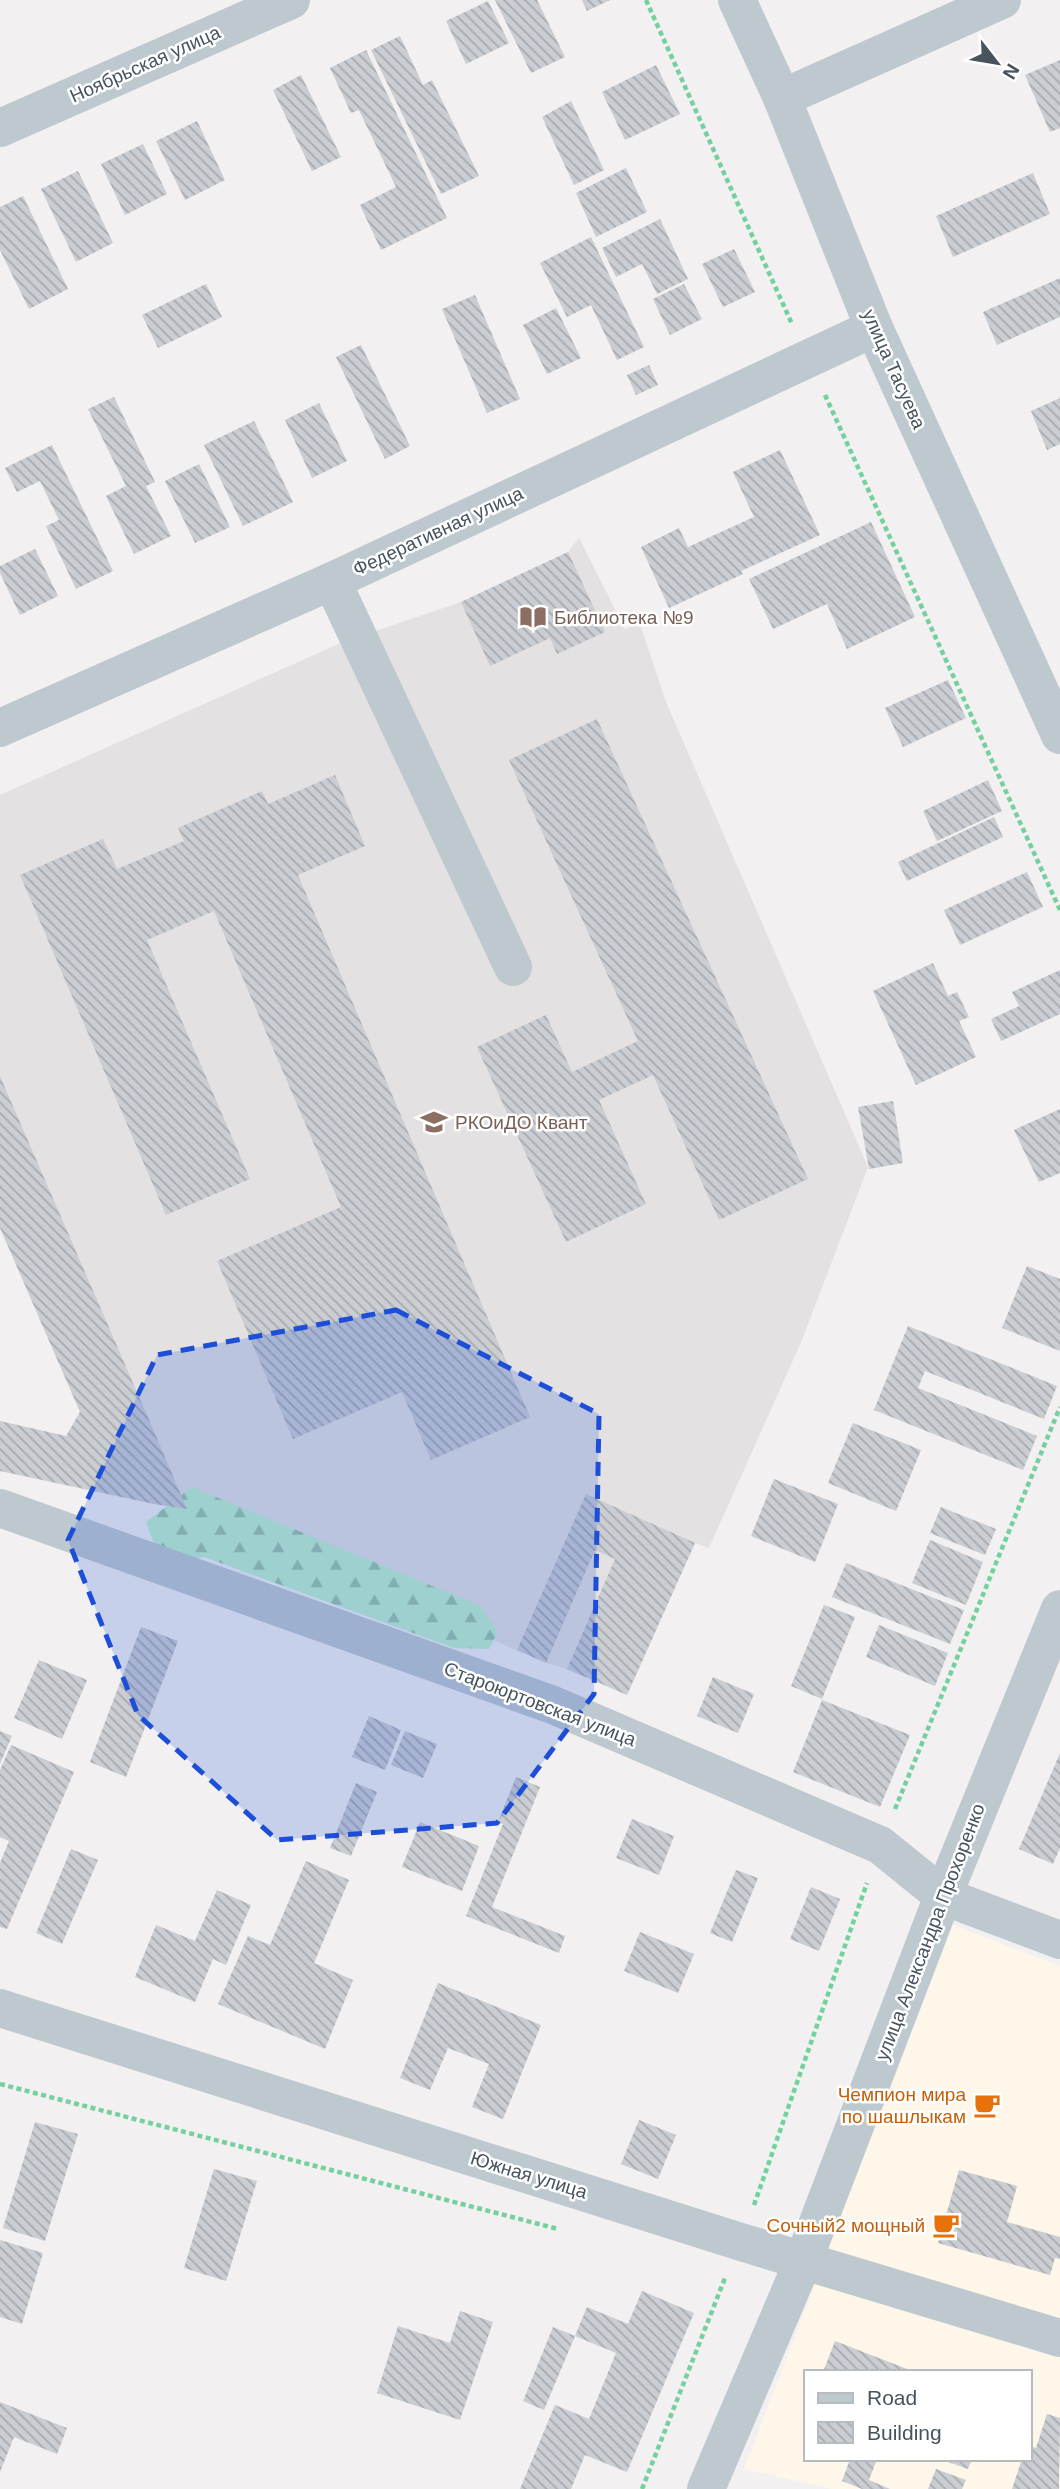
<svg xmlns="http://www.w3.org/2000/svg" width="1060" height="2489" viewBox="0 0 1060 2489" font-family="Helvetica,sans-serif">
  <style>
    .commercial { fill: #fdf6e9; fill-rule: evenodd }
    .education { fill: #e3e1e2 }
    .forest { fill: url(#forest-firs) }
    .building { fill: url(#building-back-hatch) }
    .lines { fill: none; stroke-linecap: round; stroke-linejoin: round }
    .path { stroke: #74d09d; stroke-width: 4.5; stroke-dasharray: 5 3.5; stroke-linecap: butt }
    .minor { stroke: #bdc8cf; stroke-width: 38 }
    .marked { fill: #1d4ed8; fill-opacity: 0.2; stroke: #1d4ed8; stroke-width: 5; stroke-dasharray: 14 9; stroke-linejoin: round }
    .labels { text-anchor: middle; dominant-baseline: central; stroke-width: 5; stroke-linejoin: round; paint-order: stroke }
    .street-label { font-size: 19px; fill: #47545e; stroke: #fff }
    .education-label { font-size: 19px; fill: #785e54; stroke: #fff; text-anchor: start }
    .food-label { font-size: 19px; fill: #c56008; stroke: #fff; text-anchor: end }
  </style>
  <defs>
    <pattern id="forest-firs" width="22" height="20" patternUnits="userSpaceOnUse" patternTransform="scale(1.75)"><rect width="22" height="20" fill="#bdf1ce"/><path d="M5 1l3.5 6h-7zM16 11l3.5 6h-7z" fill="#9bc6aa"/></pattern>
    <pattern id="building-back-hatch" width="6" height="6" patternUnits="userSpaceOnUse" patternTransform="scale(1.75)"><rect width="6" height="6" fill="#cacdd2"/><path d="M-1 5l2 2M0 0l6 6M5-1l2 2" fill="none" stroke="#a6a9ae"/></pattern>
  </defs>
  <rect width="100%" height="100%" fill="#f2f0f0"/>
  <path class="commercial" d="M953 1925 1060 1966V2489H832L744 2469ZM806 2372H1030V2459H806Z"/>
  <polygon class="education" points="579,538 625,629 640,624 666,702 868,1167 802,1340 709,1548 695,1543 627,1695 567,1669 546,1663 187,1509 0,1076 0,795 343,642 461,602 568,552"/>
  <polygon class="forest" points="192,1487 481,1606 498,1632 489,1649 454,1648 204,1557 174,1562 154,1544 146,1522"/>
  <g class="building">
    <polygon points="495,0 537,0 565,57 531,73"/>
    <polygon points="582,0 610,0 587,11"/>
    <polygon points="488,1 509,43 466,64 446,21"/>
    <polygon points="400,36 423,85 432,80 479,176 441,194 371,50"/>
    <polygon points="366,50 447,218 381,250 360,205 396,187 359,110 351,113 330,68"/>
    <polygon points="1060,60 1060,128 1050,132 1025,75"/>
    <polygon points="656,65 680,114 625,140 602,92"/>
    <polygon points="301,75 341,157 312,171 273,90"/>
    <polygon points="571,101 604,170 574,185 542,117"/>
    <polygon points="197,121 225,180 185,200 156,141"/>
    <polygon points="143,144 167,194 125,215 101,164"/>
    <polygon points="626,168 647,212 596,237 576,193"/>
    <polygon points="78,171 113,243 76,262 41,189"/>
    <polygon points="1033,173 1050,214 953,257 936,216"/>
    <polygon points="23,196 68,289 29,309 0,250 0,207"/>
    <polygon points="660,219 688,279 657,294 642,264 616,277 602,248"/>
    <polygon points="591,237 644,347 617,360 591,305 567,317 540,263"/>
    <polygon points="734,249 755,292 723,307 702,264"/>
    <polygon points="1060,278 1060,317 997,345 983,312"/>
    <polygon points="206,284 222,317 158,348 142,315"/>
    <polygon points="684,284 702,319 670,335 653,299"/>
    <polygon points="475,295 520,399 487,413 442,309"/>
    <polygon points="556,308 581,358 547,374 523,325"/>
    <polygon points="361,345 410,446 385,459 336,357"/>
    <polygon points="649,365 658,385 636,395 627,375"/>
    <polygon points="114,397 155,482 146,486 171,536 134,554 106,496 126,486 88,409"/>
    <polygon points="1060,398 1060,444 1047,450 1031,411"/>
    <polygon points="319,403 347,461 312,478 285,420"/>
    <polygon points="254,421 293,502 243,526 204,445"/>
    <polygon points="52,445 113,571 76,589 46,526 59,520 40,481 17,492 5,468"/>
    <polygon points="780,450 820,535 741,571 743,574 669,608 641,547 679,528 688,547 754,517 733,472"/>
    <polygon points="199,464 230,527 195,543 165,481"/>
    <polygon points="871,522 915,617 847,649 827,604 773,629 749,579"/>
    <polygon points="35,549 58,596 20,615 0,573 0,566"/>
    <polygon points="568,552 605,632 557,654 550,638 490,666 461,602"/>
    <polygon points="948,680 966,718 903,747 885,708"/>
    <polygon points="597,719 808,1179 719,1220 653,1075 599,1100 646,1204 566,1242 477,1047 546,1015 572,1072 638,1041 509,760"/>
    <polygon points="335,775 365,846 298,875 530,1417 431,1460 402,1392 293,1439 217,1261 341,1207 214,911 147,940 250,1179 166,1215 20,875 103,839 117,869 184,841 178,828 262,791 268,804"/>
    <polygon points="988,780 1002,811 937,841 923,811"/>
    <polygon points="994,817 1003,837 907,881 898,862"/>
    <polygon points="1027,872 1043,907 960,945 944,910"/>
    <polygon points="933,963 948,996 957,992 969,1017 959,1021 976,1057 916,1085 873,991"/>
    <polygon points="1060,970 1060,1014 1001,1041 991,1019 1019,1006 1012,992"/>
    <polygon points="0,1076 153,1429 187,1509 154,1504 0,1471 0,1421 66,1436 80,1412 0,1228"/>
    <polygon points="893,1101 903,1163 869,1169 858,1107"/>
    <polygon points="1060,1109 1060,1173 1039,1182 1014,1130"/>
    <polygon points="1027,1266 1060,1279 1060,1351 1002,1328"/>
    <polygon points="908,1326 1057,1386 1044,1419 925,1371 918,1388 1037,1436 1023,1470 874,1410"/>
    <polygon points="853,1423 921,1450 896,1511 828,1483"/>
    <polygon points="774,1479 838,1504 815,1562 751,1536"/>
    <polygon points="586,1494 695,1543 627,1695 567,1669 615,1559 595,1550 546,1663 517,1650"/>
    <polygon points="941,1507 996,1529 985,1555 930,1533"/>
    <polygon points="930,1540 983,1562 966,1605 912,1583"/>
    <polygon points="846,1563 964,1610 950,1644 832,1597"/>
    <polygon points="824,1605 855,1617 822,1699 791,1686"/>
    <polygon points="879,1625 948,1653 935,1686 866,1657"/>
    <polygon points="141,1627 178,1641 126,1777 90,1762"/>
    <polygon points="39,1660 87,1680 62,1739 14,1718"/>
    <polygon points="713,1677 754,1694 738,1733 697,1716"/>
    <polygon points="822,1700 910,1735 880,1807 793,1772"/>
    <polygon points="369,1716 401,1730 385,1770 352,1757"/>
    <polygon points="0,1731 12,1736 0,1764"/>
    <polygon points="405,1731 437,1744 423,1778 391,1765"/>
    <polygon points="11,1745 74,1772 7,1929 0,1927 0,1863 9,1841 0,1837 0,1770"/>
    <polygon points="1060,1753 1060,1848 1053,1864 1019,1849"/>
    <polygon points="516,1777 540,1787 492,1907 565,1936 559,1953 466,1916 503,1824 498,1822"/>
    <polygon points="356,1783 377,1792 351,1856 330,1848"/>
    <polygon points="632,1819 674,1836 659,1875 616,1858"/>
    <polygon points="420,1822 479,1846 462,1891 402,1867"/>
    <polygon points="71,1849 98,1860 62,1944 36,1933"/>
    <polygon points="306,1861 349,1880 314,1963 353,1980 325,2049 218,2004 248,1936 270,1945"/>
    <polygon points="736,1870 758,1878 732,1942 710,1933"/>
    <polygon points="811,1887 840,1899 819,1951 790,1939"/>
    <polygon points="217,1890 251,1905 226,1965 213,1959 195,2002 135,1977 156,1925 195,1941"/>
    <polygon points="640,1932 694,1954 678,1993 624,1971"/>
    <polygon points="438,1983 541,2025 503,2119 472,2107 489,2064 448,2048 430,2090 400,2078"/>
    <polygon points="639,2120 676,2135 658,2179 621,2164"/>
    <polygon points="35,2122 78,2134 45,2241 3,2228"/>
    <polygon points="214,2169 257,2181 226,2281 184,2268"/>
    <polygon points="959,2170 1017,2186 1007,2222 1060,2237 1060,2259 1055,2258 1050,2275 938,2243"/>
    <polygon points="0,2240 43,2253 22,2324 0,2317"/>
    <polygon points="642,2291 694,2313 627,2472 585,2455 571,2489 520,2489 555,2405 589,2419 616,2353 575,2336 587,2307 628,2324"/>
    <polygon points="460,2311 493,2322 460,2420 377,2393 398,2326 450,2343"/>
    <polygon points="553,2327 575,2336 544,2410 523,2401"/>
    <polygon points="835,2341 915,2372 823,2372"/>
    <polygon points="0,2402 67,2428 57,2454 14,2437 0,2472"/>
    <polygon points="1047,2414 1060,2418 1059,2489 1012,2489 1022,2459 1030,2459 1030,2446 1036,2448"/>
    <polygon points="850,2459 877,2459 869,2480 890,2489 862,2489 842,2481"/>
    <polygon points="940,2459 972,2459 968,2469"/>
    <polygon points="936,2469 966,2480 962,2489 928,2489"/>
  </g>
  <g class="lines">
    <g class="path">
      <polyline points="646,0 792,324"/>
      <polyline points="825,395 1060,910"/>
      <polyline points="895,1809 1060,1407"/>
      <polyline points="0,2084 558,2229"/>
      <polyline points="754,2205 867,1883"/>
      <polyline points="642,2489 725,2278"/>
    </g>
    <g class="minor">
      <polyline points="737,0 782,98 874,328 1060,735"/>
      <polyline points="782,98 1002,0"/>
      <polyline points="0,128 291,0"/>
      <polyline points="332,581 513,967"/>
      <polyline points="0,728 332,581 874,328"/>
      <polyline points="0,1508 553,1705 880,1845 943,1896 1060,1940"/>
      <polyline points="0,2008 741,2242 1060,2338"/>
      <polyline points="706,2489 804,2259 943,1896 1060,1609"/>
    </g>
  </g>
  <path class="marked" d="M396 1310 599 1414 594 1694 497 1823 277 1840 138 1715 68 1540 157 1355Z"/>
  <defs>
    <g id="library-bare" transform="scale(2.1)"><path d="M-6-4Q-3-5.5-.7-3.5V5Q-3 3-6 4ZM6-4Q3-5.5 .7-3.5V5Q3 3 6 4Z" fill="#8d6e63" stroke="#fff" stroke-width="2.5" paint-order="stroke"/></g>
    <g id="school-bare" transform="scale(2.1)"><path d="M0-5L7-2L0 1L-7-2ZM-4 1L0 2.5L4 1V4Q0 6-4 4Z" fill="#8d6e63" stroke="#fff" stroke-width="2.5" paint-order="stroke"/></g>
    <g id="cafe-bare" transform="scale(2.1)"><path d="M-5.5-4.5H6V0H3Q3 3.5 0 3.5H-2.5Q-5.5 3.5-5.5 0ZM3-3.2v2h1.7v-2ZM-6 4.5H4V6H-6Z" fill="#e8710a" stroke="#fff" stroke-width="2.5" paint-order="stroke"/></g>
  </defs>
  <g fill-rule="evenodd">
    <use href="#library-bare" x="533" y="617"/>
    <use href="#school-bare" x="434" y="1122"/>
    <use href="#cafe-bare" x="987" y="2105"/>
    <use href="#cafe-bare" x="946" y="2225"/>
  </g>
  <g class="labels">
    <g class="street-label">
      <text transform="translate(145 64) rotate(-24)">Ноябрьская улица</text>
      <text transform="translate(894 369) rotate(66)">улица Тасуева</text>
      <text transform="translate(438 531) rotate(-25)">Федеративная улица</text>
      <text transform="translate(540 1704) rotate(21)">Староюртовская улица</text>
      <text transform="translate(930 1932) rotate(-69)">улица Александра Прохоренко</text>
      <text transform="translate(529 2175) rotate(17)">Южная улица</text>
    </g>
    <g class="education-label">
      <text x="554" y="617">Библиотека №9</text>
      <text x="455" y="1122">РКОиДО Квант</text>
    </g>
    <g class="food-label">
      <text x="966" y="2094">Чемпион мира<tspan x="966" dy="22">по шашлыкам</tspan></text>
      <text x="925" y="2225">Сочный2 мощный</text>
    </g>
  </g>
  <rect x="804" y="2370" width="228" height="91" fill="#ffffff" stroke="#b5bbbf" stroke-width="2"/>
  <rect x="818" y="2393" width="35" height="10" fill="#bdc8cf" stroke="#b5bbbf" stroke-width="2"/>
  <text x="867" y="2405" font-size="21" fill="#47545e">Road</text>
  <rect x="818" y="2422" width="35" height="21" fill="url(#building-back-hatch)" stroke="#b5bbbf" stroke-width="2"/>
  <text x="867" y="2440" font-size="21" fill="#47545e">Building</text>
  <g transform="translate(997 63) rotate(121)" stroke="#ffffff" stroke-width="5" paint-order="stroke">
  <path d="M0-5L12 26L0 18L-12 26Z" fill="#47545e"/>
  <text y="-10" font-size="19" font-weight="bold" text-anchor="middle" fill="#47545e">N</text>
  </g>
</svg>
